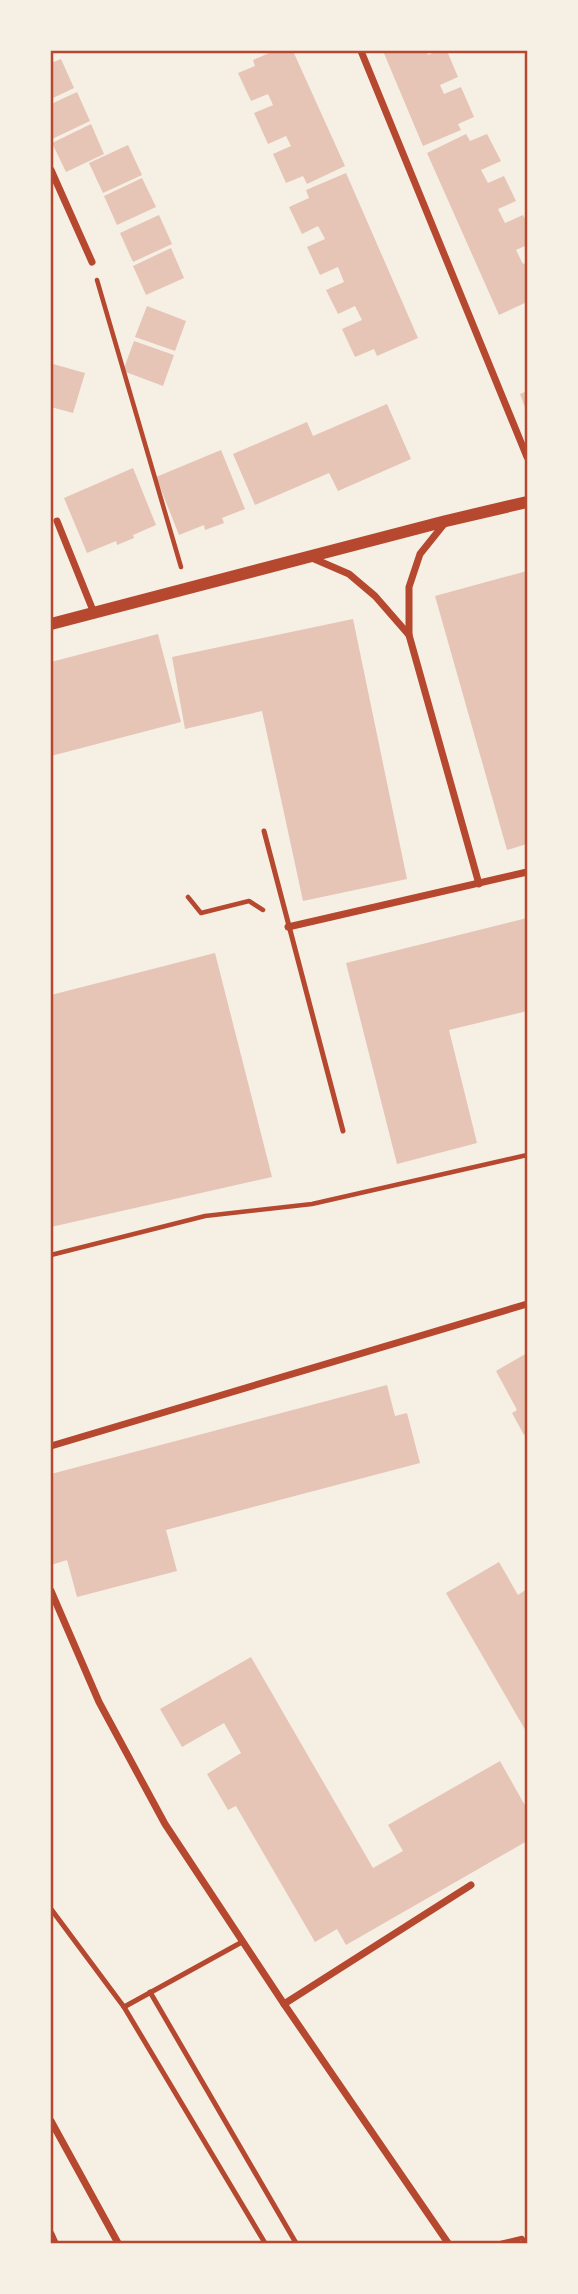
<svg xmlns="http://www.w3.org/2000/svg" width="578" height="2294" viewBox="0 0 578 2294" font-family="'Varela Round',sans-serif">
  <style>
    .building { fill: #e6c5b7 }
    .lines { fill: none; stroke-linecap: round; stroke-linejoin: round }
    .path { stroke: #b5482f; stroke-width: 4.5 }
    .service { stroke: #b5482f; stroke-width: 5 }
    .minor { stroke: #b5482f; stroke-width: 7 }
    .tertiary { stroke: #b5482f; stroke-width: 12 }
    .neatline { fill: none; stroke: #b5482f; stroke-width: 2.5 }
  </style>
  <rect width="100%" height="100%" fill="#f6efe4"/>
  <g class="building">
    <polygon points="274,51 293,51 345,166 307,184 303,176 286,183 273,154 291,146 286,136 268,144 254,113 273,105 268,94 251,101 238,73 255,66 253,60"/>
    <polygon points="383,51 426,51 428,55 438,51 447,51 458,77 440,85 444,94 461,87 474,117 458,124 461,130 423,146"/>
    <polygon points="61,59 74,88 51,99 51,63"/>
    <polygon points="77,92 90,121 52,139 51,104"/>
    <polygon points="91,124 104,154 66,172 52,143"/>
    <polygon points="466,134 470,141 487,134 501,161 481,170 488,183 504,176 516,201 498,209 505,223 523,215 527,223 527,245 516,250 523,264 527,262 527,302 499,315 427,153"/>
    <polygon points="128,145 142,175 103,193 89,163"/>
    <polygon points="346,173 418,338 377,356 374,349 355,357 342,329 362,320 355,306 338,314 326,290 344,282 338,267 320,275 307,247 325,239 323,235 318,226 302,234 289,207 309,198 306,190"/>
    <polygon points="142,178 156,207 117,225 104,196"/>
    <polygon points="159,215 172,244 133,262 120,233"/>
    <polygon points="171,248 184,278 146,295 133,266"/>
    <polygon points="147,306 186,321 175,351 135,337"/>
    <polygon points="134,341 174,355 163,386 123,371"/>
    <polygon points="53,364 85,373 73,413 51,407 51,372"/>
    <polygon points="527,391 527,413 520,394"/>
    <polygon points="387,404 411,459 338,491 329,473 255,505 233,454 307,422 313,436"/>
    <polygon points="221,450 245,509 222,518 224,523 205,530 204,525 179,535 156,477"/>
    <polygon points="133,468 156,525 133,535 134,538 117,545 116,541 87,553 64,498"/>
    <polygon points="527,571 527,844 507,850 435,596"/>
    <polygon points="353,619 407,879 303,901 262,711 185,729 172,657"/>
    <polygon points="158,634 181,722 51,756 51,662"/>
    <polygon points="527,918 527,1011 449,1030 477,1143 397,1164 346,963"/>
    <polygon points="215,953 272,1177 51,1227 51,995"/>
    <polygon points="527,1353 527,1433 524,1435 512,1413 517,1410 496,1371"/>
    <polygon points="387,1385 395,1416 407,1413 420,1463 166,1530 177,1571 77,1597 67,1560 51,1565 51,1474"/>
    <polygon points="499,1562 518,1595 527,1589 527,1733 446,1593"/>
    <polygon points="251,1657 373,1868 403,1851 388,1825 500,1761 527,1809 527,1841 346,1945 337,1929 315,1942 236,1806 228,1810 207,1774 241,1753 224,1723 182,1747 160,1709"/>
  </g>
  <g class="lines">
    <g class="path">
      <polyline points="97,280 181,567"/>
      <polyline points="188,897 201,913 249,901 263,910"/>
      <polyline points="51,1255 205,1216 312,1204 527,1155"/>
      <polyline points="501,2243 522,2238 526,2243"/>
    </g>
    <g class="service">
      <polyline points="264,831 343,1131"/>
      <polyline points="51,1909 124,2007 242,1942"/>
      <polyline points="150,1992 296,2243"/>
      <polyline points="124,2007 265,2243"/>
    </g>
    <g class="minor">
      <polyline points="361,51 527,457"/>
      <polyline points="51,170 92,262"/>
      <polyline points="57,521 94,613"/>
      <polyline points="312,558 349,574 375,596 409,635 479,884"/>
      <polyline points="409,635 409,587 420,554 444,524"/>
      <polyline points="288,927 527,872"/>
      <polyline points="51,1446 527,1304"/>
      <polyline points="51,1591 99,1702 165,1824 284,2004 448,2243"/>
      <polyline points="284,2004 471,1885"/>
      <polyline points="51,2121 118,2243"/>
      <polyline points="51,2234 55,2243"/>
    </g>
    <polyline class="tertiary" points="51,624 446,521 527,502"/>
  </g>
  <rect width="578" height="2294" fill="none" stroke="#f6efe4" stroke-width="105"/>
  <rect x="52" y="52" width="474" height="2190" class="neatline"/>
</svg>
